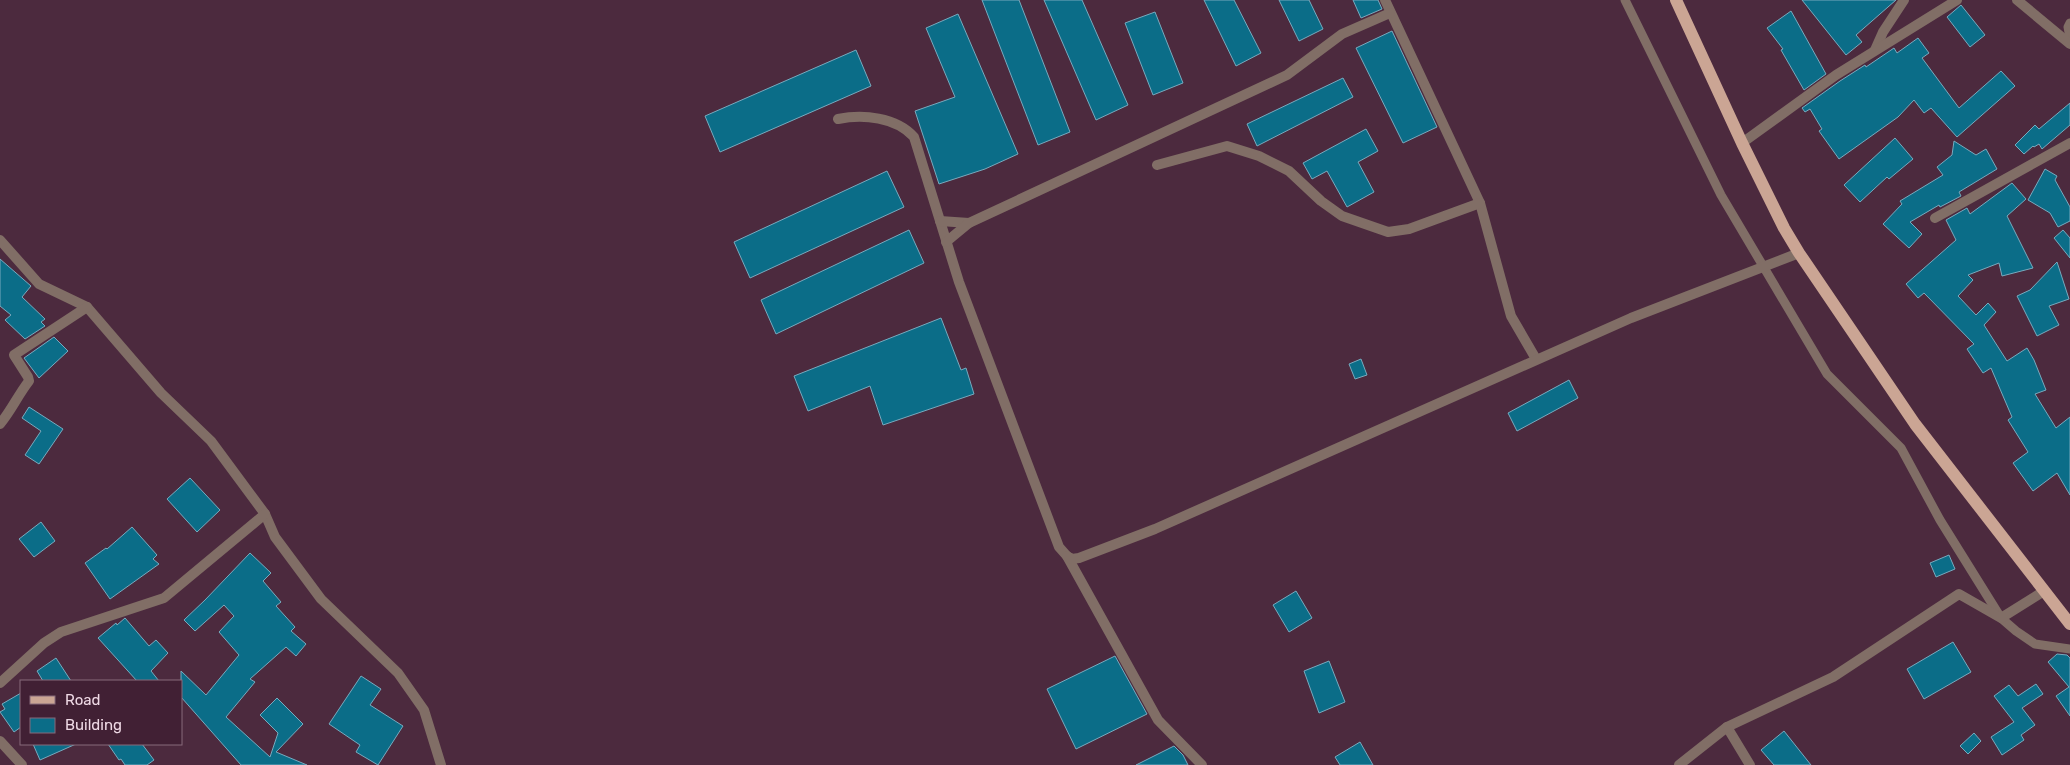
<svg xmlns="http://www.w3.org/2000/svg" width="2070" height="765" viewBox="0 0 2070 765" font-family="Rubik,sans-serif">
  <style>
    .building { fill: #0b6d88; stroke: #78aabe }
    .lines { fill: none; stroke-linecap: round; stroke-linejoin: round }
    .service { stroke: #816e66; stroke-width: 9 }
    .minor { stroke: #816e66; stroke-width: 10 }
    .primary { stroke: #cba594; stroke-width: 12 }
  </style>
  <rect width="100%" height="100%" fill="#4c2a3e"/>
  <g class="building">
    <polygon points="982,0 1019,0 1070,132 1038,145"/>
    <polygon points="1044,0 1082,0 1128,105 1096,120"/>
    <polygon points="1204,0 1234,0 1261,53 1236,66"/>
    <polygon points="1279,0 1309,0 1323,29 1299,41"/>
    <polygon points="1353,0 1378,0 1382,9 1361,18"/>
    <polygon points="1802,0 1896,0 1856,35 1862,42 1846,55"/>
    <polygon points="1961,5 1985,35 1970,47 1947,17"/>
    <polygon points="1791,11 1826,74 1804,90 1781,50 1783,49 1767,28"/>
    <polygon points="1155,12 1183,83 1153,95 1125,23"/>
    <polygon points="958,14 1018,154 985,169 939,184 915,111 955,97 926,28"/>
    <polygon points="1392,31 1437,127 1403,143 1356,48"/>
    <polygon points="1918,38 1929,53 1922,58 1959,108 2001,71 2015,86 1957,137 1931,108 1924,113 1914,100 1898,117 1839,159 1819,131 1822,129 1810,109 1805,112 1802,108 1840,81 1865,65 1866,67 1894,48 1897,53"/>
    <polygon points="856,50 871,86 720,152 705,116"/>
    <polygon points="1343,78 1353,97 1257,146 1247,124"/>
    <polygon points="2070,103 2070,125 2042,149 2039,144 2034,147 2033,146 2024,154 2015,145 2035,125 2039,129"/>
    <polygon points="1366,129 1378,151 1358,162 1374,192 1347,207 1327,171 1312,179 1303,163"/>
    <polygon points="1895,138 1913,159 1889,179 1887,177 1860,202 1844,185"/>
    <polygon points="1954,141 1976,155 1986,149 1997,169 1959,192 1961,196 1940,207 1939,205 1910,222 1922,234 1909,248 1883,224 1902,204 1900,201 1943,175 1937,167 1952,155"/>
    <polygon points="2045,169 2057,176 2055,180 2070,207 2070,221 2058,227 2050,213 2028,200"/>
    <polygon points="887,171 904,207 750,278 734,242"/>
    <polygon points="2012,183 2026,199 2007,216 2033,268 2002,276 1999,263 1968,275 1973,280 1958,296 1976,315 1988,303 1996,312 1984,325 2007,361 2027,348 2034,360 2046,390 2035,394 2056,428 2070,417 2070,495 2057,473 2033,491 2013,463 2028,452 2008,420 2012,417 1991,368 1983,373 1967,349 1974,344 1924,293 1918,298 1906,284 1956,240 1946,220 1967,208 1970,214"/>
    <polygon points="909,230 924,263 776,334 761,300"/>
    <polygon points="2063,230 2070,238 2070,258 2054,238"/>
    <polygon points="0,259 31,286 22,297 45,319 41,322 45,326 25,339 5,320 11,315 0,306"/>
    <polygon points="2057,262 2069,299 2049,306 2059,325 2037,336 2017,296 2030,290"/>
    <polygon points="941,318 961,370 966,368 974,394 883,425 870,386 808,411 794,376"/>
    <polygon points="54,337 68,351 39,378 24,358"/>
    <polygon points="1361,359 1367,375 1355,379 1349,364"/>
    <polygon points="1569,380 1578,398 1517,431 1508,413"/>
    <polygon points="29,407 63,429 39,464 25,455 41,431 22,418"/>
    <polygon points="190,478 220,510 197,532 167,499"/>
    <polygon points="41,522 55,541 34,557 19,539"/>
    <polygon points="132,527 157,555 153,559 159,564 110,599 85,563 106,548 107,549"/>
    <polygon points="250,553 271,573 263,581 281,602 276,606 295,627 291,631 306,644 296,656 286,647 250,679 255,682 226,717 270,757 278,733 260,715 277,698 303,724 276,752 307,765 241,765 181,697 181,671 206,695 239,655 219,632 234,616 224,605 195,631 184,620 205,600"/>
    <polygon points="1949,555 1955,569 1936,577 1930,563"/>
    <polygon points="1296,591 1312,618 1289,632 1273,605"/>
    <polygon points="125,618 149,646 156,640 168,653 151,671 159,681 137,681 98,638 116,623 117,625"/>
    <polygon points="1953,642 1971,672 1924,699 1907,669"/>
    <polygon points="2057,654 2067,655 2070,658 2070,716 2056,696 2069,687 2048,662"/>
    <polygon points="1115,656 1147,714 1076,749 1047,689"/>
    <polygon points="56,658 71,681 43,681 37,671"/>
    <polygon points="1329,661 1345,702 1319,713 1304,671"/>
    <polygon points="361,676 381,689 370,705 403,726 378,765 356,752 360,745 329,724"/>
    <polygon points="2036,684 2043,694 2022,708 2035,725 2021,735 2024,740 2002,755 1991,737 2014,722 1994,696 2009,685 2018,696"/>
    <polygon points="21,693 21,727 14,732 0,712 5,709 2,704"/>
    <polygon points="1784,731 1811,765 1774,765 1761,750"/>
    <polygon points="1974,733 1981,741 1968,754 1960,746"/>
    <polygon points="1360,742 1373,765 1340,765 1335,757"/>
    <polygon points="33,744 76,744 40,760"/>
    <polygon points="108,744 142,744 154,760 147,765 125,765 121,759 119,760"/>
    <polygon points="1174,746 1183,755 1188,765 1136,765"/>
  </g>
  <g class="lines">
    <g class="service">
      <polyline points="1625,0 1721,195 1827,374 1901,448 1940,520 2001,618 2016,631 2035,644 2070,649"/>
      <polyline points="2070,23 2068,27 2070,38"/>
    </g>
    <g class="minor">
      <polyline points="1385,0 1480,203 1511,316 1536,359"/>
      <polyline points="2017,0 2070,44"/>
      <polyline points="1875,50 1883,32 1904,0"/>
      <path d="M838 119C863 114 896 117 914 137L959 282 1059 547 1067 556 1158 720 1202 765"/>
      <polyline points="1742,143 1836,75 1957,0"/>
      <polyline points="1157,165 1227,146 1259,156 1289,171 1321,201 1342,216 1388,232 1409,229 1480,203"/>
      <polyline points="1935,218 2070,143"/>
      <polyline points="940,221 969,223"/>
      <polyline points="0,240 39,284 87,307 161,393 211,441 265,514 275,537 321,599 398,673 424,710 441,765"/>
      <polyline points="946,242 969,223 1287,75 1342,34 1390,13"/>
      <path d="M0 424C11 411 18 395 29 381L28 377 14 355 87 307"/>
      <polyline points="1067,556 1072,559 1079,558 1155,529 1631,318 1799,253"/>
      <polyline points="0,683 44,643 61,632 164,598 265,514"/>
      <polyline points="1727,727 1750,765"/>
      <polyline points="0,741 22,765"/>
      <polyline points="1679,765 1727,727 1833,677 1959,594 2001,618 2044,591"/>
    </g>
    <polyline class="primary" points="1676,0 1742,143 1784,228 1799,253 1915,424 2070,624"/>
  </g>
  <rect x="20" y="680" width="162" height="65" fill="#412034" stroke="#876a7b"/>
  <rect x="30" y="696" width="25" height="8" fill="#cba594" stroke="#876a7b"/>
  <text x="65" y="705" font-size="15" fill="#efd9e5">Road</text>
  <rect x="30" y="718" width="25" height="15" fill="#0b6d88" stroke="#876a7b"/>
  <text x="65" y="730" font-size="15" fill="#efd9e5">Building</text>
</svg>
